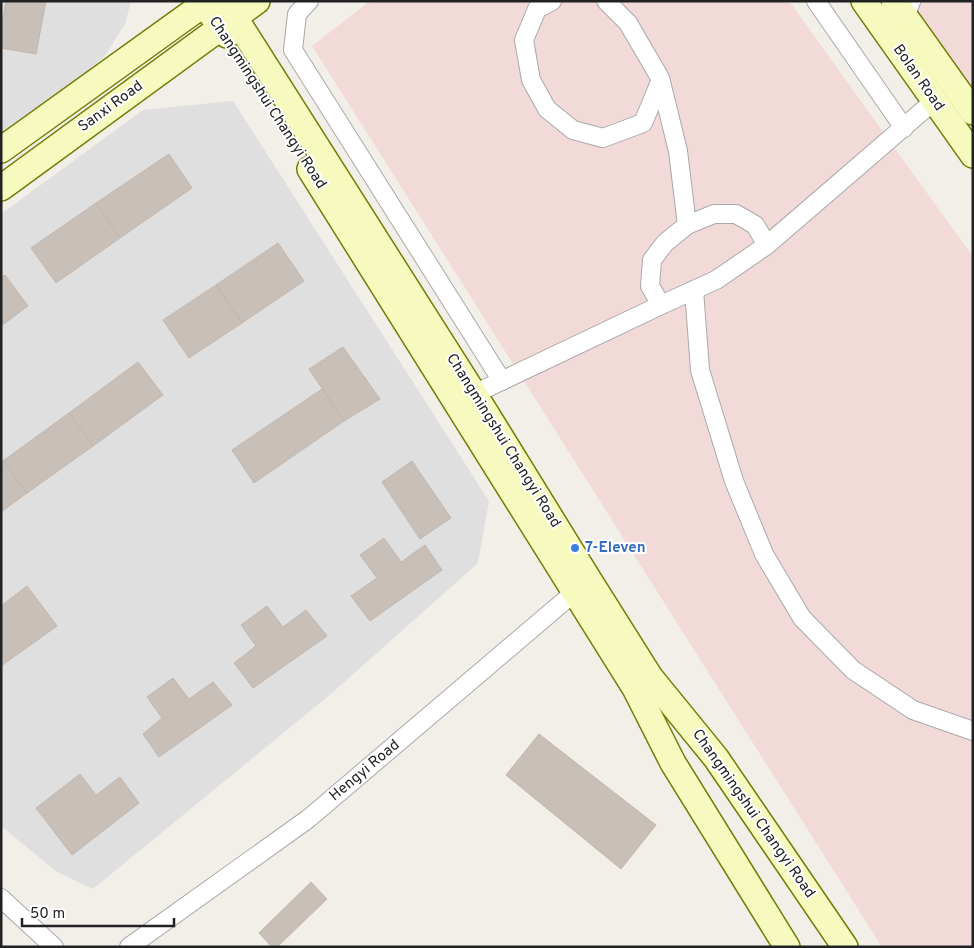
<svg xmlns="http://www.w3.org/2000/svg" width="974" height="948" viewBox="0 0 974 948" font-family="Overpass,sans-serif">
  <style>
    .residential { fill: #e0dfdf }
    .commercial { fill: #f2dad9 }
    .building { fill: #c7bfb8; stroke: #c4b6ab }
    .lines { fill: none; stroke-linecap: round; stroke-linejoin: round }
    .lane-casing { stroke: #a9a9a9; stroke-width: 11 }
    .street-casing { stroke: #a9a9a9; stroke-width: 20 }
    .secondary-casing { stroke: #707d05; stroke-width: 28 }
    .lane { stroke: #fff; stroke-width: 9 }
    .street { stroke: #fff; stroke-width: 18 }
    .secondary { stroke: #f7fabf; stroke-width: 25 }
    .shop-dot { fill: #3f7fe0; stroke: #fff; stroke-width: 2 }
    .labels { text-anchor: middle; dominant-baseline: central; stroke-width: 4; stroke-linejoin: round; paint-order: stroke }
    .street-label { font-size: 15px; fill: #222; stroke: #fff }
    .shop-label { font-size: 15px; font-weight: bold; fill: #366cbe; stroke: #fff; text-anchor: start }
  </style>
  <rect width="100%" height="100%" fill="#f2efe9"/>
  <g class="residential">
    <polygon points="1,1 131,1 125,24 104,57 65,89 1,135"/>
    <polygon points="233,101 489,501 478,563 332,693 93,889 57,872 1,826 1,214 143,110"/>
  </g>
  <g class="commercial">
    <polygon points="370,1 789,1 973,257 973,947 882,947 312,46"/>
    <polygon points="909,1 973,1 973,91"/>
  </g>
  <g class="building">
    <polygon points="6,1 46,1 36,54 1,48 1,30"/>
    <polygon points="169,154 192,188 120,238 96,203"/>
    <polygon points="96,203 120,238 56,283 31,248"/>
    <polygon points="278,243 304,281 242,323 216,285"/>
    <polygon points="5,275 28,306 1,326 1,277"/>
    <polygon points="216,285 242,323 189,358 163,320"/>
    <polygon points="343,347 380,399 344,421 309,369"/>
    <polygon points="138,362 163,395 93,446 69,413"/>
    <polygon points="322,389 344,421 254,483 232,450"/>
    <polygon points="69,413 93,446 27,493 3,461"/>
    <polygon points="3,461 27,493 1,512 1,462"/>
    <polygon points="412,461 451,518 420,539 382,482"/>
    <polygon points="384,538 401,562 425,545 442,570 370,621 351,596 377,578 360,555"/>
    <polygon points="27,586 57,626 1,666 1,606"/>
    <polygon points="267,606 283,627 306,610 327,636 253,688 234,663 256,646 241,625"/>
    <polygon points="173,678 189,699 213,682 232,705 159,757 143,734 162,718 147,697"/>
    <polygon points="539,734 656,825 621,869 506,775"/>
    <polygon points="80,774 96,795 120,777 139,803 72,855 36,808"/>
    <polygon points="311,882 327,899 277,947 272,947 259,933"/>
  </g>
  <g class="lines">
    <g class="lane-casing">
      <polyline id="lane" points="910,17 916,1"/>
    </g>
    <g class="street-casing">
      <g id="street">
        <polyline points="309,1 297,14 293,50 502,381"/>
        <polyline points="552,1 537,9 524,40 531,80 547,109 573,130 603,138 643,123 660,82"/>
        <polyline points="606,1 628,23 660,78 678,151 687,225"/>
        <polyline points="816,1 904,128"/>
        <polyline points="694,290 700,370 734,481 764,554 802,618 853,670 913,710 973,731"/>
        <polyline points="661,305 650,286 652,260 665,243 687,225 714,214 736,214 755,225 767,245"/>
        <polyline points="474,394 661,305 716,280 767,245 934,101"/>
        <polyline points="1,898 54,947"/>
        <polyline points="129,947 308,819 583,585"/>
      </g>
    </g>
    <g class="secondary-casing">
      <g id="secondary">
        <polyline points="201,1 227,35"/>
        <polyline points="222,1 235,18 474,394 589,580 650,677 716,758 845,947"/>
        <polyline points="864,1 973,155"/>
        <polyline points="894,1 973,112"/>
        <polyline points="1,150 208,1"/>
        <polyline points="310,169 635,688 673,763 787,947"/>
        <polyline points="1,188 257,1"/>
      </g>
    </g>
    <use href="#lane" class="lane"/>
    <use href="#street" class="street"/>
    <use href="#secondary" class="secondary"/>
  </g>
  <circle class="shop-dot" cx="575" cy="548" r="5"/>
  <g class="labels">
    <g class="street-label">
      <text transform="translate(918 78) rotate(55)">Bolan Road</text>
      <text transform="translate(267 103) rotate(57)">Changmingshui Changyi Road</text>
      <text transform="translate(111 107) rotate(-36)">Sanxi Road</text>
      <text transform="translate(503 441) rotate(58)">Changmingshui Changyi Road</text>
      <text transform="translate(365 771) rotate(-40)">Hengyi Road</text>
      <text transform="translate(753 814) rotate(55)">Changmingshui Changyi Road</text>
    </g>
    <g class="shop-label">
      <text x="585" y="548">7-Eleven</text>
    </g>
  </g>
  <rect width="974" height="948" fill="none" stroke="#222222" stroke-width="5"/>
  <path d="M22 918v8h152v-8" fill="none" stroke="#222222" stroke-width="2.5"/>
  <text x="30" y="918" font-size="15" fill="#222222" stroke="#ffffff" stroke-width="4" paint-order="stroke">50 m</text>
</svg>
